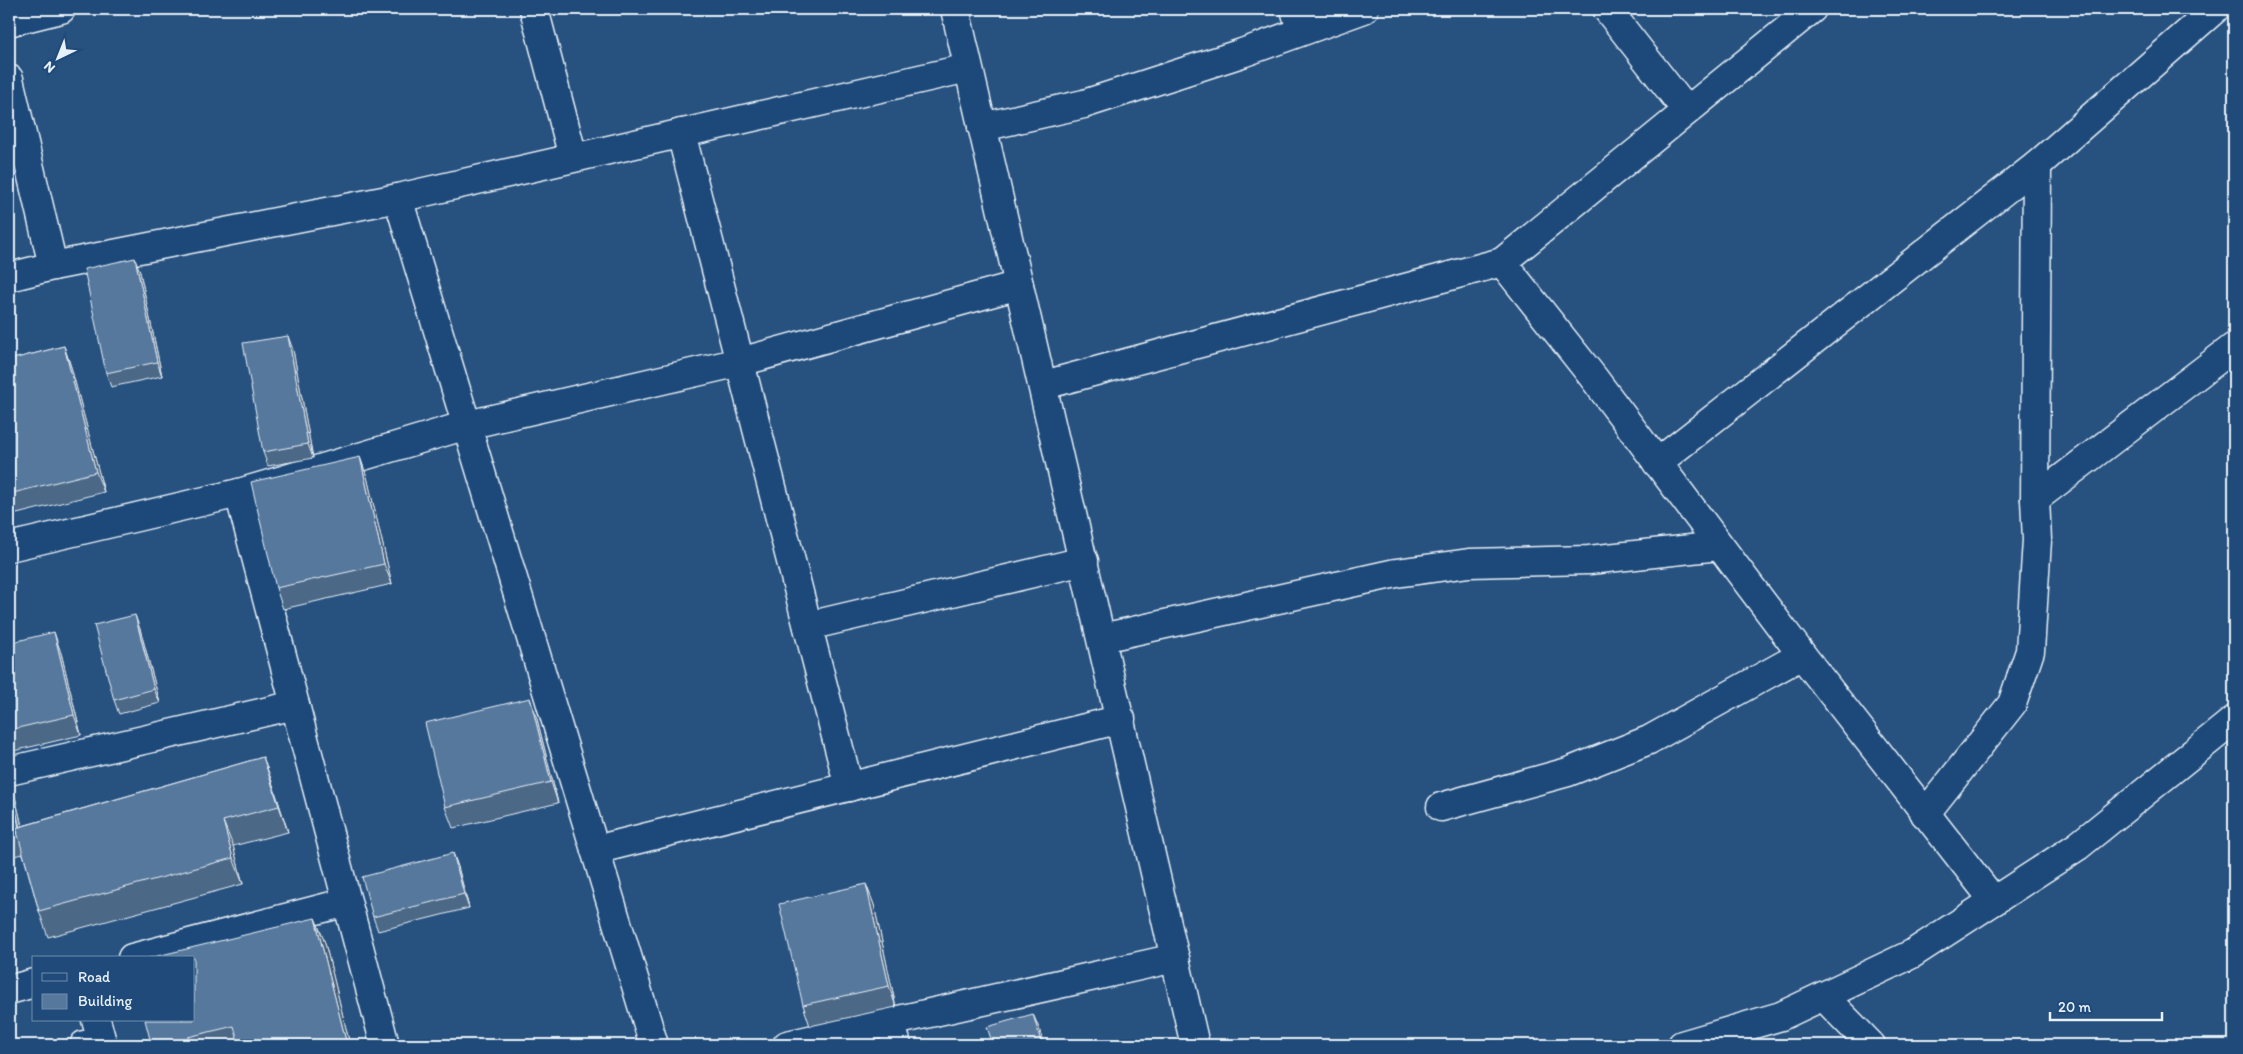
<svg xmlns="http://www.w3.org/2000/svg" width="2243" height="1054" viewBox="0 0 2243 1054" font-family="Itim,sans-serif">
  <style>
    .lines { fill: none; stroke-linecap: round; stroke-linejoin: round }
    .minor-casing { stroke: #e8f1f8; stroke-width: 31 }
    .minor { stroke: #1f4a7a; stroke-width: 28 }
    .wall { fill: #4b6787; stroke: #e8f1f8 }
    .shaded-wall { fill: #3d546e; stroke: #e8f1f8 }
    .building { fill: #57789d; stroke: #e8f1f8 }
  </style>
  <rect width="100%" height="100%" fill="#27517f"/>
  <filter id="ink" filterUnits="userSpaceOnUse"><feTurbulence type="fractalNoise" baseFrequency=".02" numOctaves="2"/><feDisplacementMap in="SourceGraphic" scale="10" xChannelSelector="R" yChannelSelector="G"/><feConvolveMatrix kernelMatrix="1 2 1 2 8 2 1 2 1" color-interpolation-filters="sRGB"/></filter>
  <g filter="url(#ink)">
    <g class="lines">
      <g class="minor-casing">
        <g id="minor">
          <polyline points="534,9 573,157"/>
          <polyline points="955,9 1195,1045"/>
          <polyline points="1295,9 1301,31"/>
          <polyline points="1607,9 1686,110"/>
          <polyline points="9,22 61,9"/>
          <polyline points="9,79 53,266"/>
          <polyline points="982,127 1084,104 1242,53 1364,9"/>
          <polyline points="681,133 849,787"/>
          <polyline points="398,198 654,1045"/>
          <polyline points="1502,262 1593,377 1802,655 1994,901"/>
          <polyline points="9,277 53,266 398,198 968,68"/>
          <polyline points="1044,385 1502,262 1812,9"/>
          <polyline points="1657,463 2037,165 2215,9"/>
          <polyline points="239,493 385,1045"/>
          <polyline points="2035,499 2234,347"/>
          <polyline points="9,547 239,493 467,425 740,362 1019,285"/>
          <polyline points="808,626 1084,561"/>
          <polyline points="1102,638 1396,573 1469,563 1589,560 1719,546"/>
          <polyline points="9,771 295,705"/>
          <polyline points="1441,807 1568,772 1649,740 1802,655"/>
          <polyline points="1925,814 2012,704 2030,651 2037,540 2035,499 2037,165"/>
          <polyline points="595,850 1121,719"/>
          <polyline points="132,958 347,902"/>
          <polyline points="9,990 34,983"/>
          <polyline points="1823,996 1871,1045"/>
          <polyline points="890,1021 897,1045"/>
          <polyline points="84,1045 102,1042 96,1020"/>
          <polyline points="787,1045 1175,958"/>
          <polyline points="1682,1045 1781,1016 1912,954 2078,846 2234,720"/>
        </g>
      </g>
      <use href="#minor" class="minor"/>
    </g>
    <g class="wall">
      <polygon points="140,272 162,376 111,387 106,373"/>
      <polygon points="64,346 71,367 104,492 9,516 9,360"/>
      <polygon points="293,350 313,458 268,466 263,452"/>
      <polygon points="360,457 367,477 392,584 283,609 276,588"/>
      <polygon points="140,629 160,703 119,714 114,700"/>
      <polygon points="9,643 61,653 81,735 9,752"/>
      <polygon points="537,719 558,803 453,828 445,807"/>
      <polygon points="263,757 272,782 288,832 233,846 243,884 48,937 39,911 23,854 9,857 9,774 12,784 22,826"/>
      <polygon points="453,853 458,867 469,908 378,931 373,917"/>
      <polygon points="866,884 874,905 896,1007 810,1026 803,1005"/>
      <polygon points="315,918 325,943 350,1045 141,1045 151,1043"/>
    </g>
    <g class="shaded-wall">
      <polygon points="135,258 140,272 162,376 157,362"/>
      <polygon points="288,336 293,350 313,458 308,444"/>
      <polygon points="64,346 71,367 104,492 96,472"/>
      <polygon points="360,457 367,477 392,584 384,564"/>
      <polygon points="135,615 140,629 160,703 154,689"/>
      <polygon points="54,632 61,653 81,735 74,715"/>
      <polygon points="530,698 537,719 558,803 551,782"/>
      <polygon points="263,757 272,782 288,832 279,806"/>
      <polygon points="9,774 12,784 28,853 21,832 9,780"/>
      <polygon points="223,821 233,846 243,884 233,858"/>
      <polygon points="453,853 458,867 469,908 464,894"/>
      <polygon points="866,884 874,905 896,1007 889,986"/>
      <polygon points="315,918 325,943 350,1045 347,1045"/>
      <polygon points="1033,1014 1039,1028 1044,1045 1042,1045"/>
    </g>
    <g class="building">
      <polygon points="135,258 157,362 106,373 84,269"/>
      <polygon points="288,336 308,444 263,452 243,343"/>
      <polygon points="64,346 96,472 9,494 9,360"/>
      <polygon points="360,457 384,564 276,588 251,482"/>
      <polygon points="135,615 154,689 114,700 94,625"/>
      <polygon points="54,632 74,715 9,730 9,643"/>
      <polygon points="530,698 551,782 445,807 425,723"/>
      <polygon points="263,757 279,806 223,821 233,858 39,911 16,828"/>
      <polygon points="9,780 19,827 16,828 18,833 9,835"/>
      <polygon points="453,853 464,894 373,917 362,877"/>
      <polygon points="866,884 889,986 803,1005 779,904"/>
      <polygon points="315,918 347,1045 239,1045 234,1026 188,1037 190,1045 141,1045 151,1043 145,1020 194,1020 194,958 149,958"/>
      <polygon points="1033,1014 1042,1045 993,1045 987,1027"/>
    </g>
  </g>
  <rect width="2243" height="1054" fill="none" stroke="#1f4a7a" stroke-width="30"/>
  <rect x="15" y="15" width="2213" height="1024" fill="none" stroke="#e8f1f8" stroke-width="2" filter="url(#ink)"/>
  <rect x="32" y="956" width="162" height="65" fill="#1f4a7a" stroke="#6f8dac"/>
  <rect x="42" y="973" width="25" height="8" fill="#1f4a7a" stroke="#6f8dac"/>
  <text x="78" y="982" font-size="15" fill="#e8f1f8">Road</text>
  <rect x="42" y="994" width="25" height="15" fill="#57789d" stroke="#6f8dac"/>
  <text x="78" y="1006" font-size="15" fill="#e8f1f8">Building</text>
  <g transform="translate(58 58) rotate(223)" stroke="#1f4a7a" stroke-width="4" paint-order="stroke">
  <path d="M0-4L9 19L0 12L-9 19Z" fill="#e8f1f8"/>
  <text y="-8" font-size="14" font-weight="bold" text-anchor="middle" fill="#e8f1f8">N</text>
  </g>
  <path d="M2050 1012v8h112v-8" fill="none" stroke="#e8f1f8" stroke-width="2.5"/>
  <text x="2058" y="1012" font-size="15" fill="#e8f1f8" stroke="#1f4a7a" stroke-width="4" paint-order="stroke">20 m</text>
</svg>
